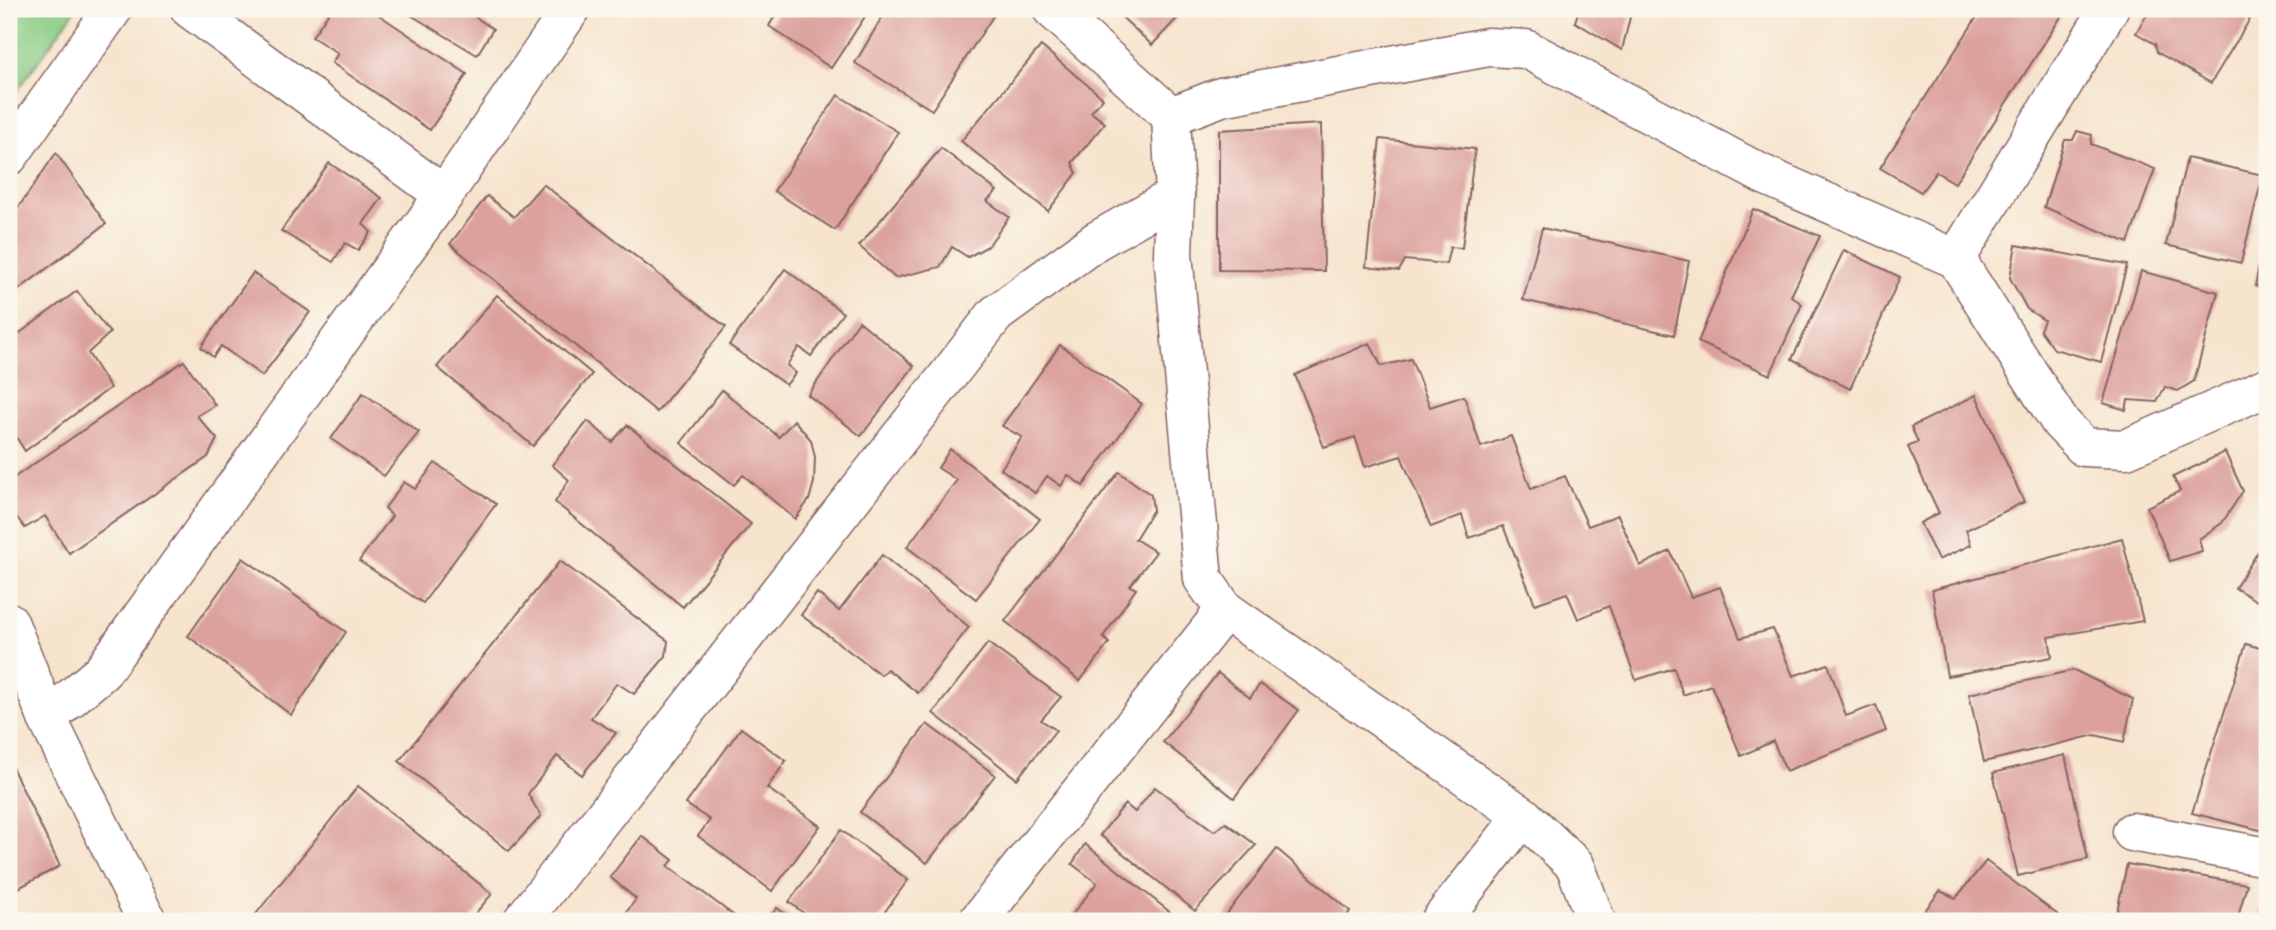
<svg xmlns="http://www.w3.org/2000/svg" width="2276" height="930" viewBox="0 0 2276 930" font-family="'Libre Caslon Text',serif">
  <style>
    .green { fill: #87cc86; stroke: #687658; stroke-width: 2 }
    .building { fill: #dca19d }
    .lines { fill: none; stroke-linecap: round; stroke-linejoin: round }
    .minor-casing { stroke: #866464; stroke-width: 41 }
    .minor { stroke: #fff; stroke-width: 38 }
  </style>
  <rect width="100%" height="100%" fill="#fbf7ec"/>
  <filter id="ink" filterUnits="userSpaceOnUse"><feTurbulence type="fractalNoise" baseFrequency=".0143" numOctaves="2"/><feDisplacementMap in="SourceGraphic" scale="14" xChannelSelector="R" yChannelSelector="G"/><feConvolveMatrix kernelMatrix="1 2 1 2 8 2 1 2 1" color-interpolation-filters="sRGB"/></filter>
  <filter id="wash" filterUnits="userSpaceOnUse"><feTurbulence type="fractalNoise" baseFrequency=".00686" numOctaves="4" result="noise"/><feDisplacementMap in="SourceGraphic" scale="28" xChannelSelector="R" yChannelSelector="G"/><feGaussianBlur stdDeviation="1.57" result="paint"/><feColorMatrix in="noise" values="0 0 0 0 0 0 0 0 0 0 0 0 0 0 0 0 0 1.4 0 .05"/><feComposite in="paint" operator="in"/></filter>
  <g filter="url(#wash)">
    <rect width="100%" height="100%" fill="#f6e4cd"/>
    <polygon class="green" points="9,9 76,9 9,102"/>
    <g id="blocks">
      <g class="building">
        <polygon points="331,9 370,9 467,74 430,130 332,63 338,53 312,37"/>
        <polygon points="401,9 466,9 465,10 493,29 477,55"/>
        <polygon points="779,9 870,9 831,68 769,26"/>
        <polygon points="887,9 997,10 932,110 855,63"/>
        <polygon points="1113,9 1186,9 1152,45"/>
        <polygon points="1579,9 1632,9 1622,50 1575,22"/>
        <polygon points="1982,9 2066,9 1955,183 1936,172 1921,192 1880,168"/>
        <polygon points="2150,9 2251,9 2255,11 2211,83 2157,52 2155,44 2136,33"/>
        <polygon points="1041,46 1103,98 1091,112 1105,123 1072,163 1077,173 1048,211 961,141"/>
        <polygon points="838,95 898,132 835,230 774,191"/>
        <polygon points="1321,124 1324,271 1219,270 1219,130"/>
        <polygon points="2077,131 2092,135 2091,144 2155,169 2128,243 2044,207 2065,140 2073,140"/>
        <polygon points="1380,139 1475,149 1462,248 1450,247 1446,264 1405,260 1399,271 1366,267"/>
        <polygon points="941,148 997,191 987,201 1009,217 988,246 968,257 952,247 940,267 895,278 859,246"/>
        <polygon points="56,153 106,224 9,297 9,221"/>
        <polygon points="2187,158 2263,175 2241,263 2166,245"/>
        <polygon points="329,163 382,198 363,224 371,232 358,250 345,243 333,262 281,231"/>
        <polygon points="543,184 726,327 657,412 450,244 487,196 514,217"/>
        <polygon points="1753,209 1820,236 1791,296 1802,304 1770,375 1698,342"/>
        <polygon points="1542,228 1689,261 1674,335 1523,300"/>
        <polygon points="2266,233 2267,233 2267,288 2255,286"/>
        <polygon points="2016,245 2127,265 2101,362 2054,349 2040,330 2044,320 2027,309 2010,278"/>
        <polygon points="1844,250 1900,277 1850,389 1792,359"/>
        <polygon points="785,269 843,313 811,356 799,347 787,365 796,373 786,385 729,345"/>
        <polygon points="2141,271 2218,292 2194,381 2178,391 2165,387 2157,402 2128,400 2126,410 2103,403"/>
        <polygon points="253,273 310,312 262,376 221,346 213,357 201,347"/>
        <polygon points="77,291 110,333 88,353 110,388 25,451 9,426 9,341"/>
        <polygon points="497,295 592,374 533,446 437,367"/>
        <polygon points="859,321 914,366 861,436 808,395"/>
        <polygon points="1370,343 1381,366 1411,359 1430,407 1464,396 1481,447 1511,436 1531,489 1565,476 1588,526 1618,515 1640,566 1670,551 1691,597 1720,587 1740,638 1773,629 1793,676 1828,664 1846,716 1876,705 1886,731 1786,771 1773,741 1741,756 1711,685 1683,695 1674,668 1636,680 1609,606 1578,619 1567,593 1535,604 1503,526 1469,538 1462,515 1431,527 1401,456 1365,467 1355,437 1324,447 1295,375"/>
        <polygon points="1060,345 1142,404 1083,486 1068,475 1061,486 1047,476 1035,493 1001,469 1022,437 1002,426"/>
        <polygon points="184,361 215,405 197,416 217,439 208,457 69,553 45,516 25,528 9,507 9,481"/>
        <polygon points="722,390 779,437 794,420 811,440 815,457 814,482 809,500 795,519 743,475 734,485 681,443"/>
        <polygon points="363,393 419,432 384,476 331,439"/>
        <polygon points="1976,395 2024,502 1966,530 1971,545 1938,560 1920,523 1939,513 1908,447 1918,442 1911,427"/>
        <polygon points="588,421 612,442 627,425 751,524 683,607 555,502 569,480 552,465"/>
        <polygon points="950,449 1040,519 976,599 907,547 957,480 938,468"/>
        <polygon points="2225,452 2243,491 2222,523 2199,539 2202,551 2170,561 2147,507 2180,491 2173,477"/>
        <polygon points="435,463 496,504 423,603 359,561 392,516 385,508 404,482 415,489"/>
        <polygon points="1119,472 1151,495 1153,510 1135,539 1156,552 1130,586 1136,589 1103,637 1109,643 1080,681 1005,621"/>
        <polygon points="2122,538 2143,621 2049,637 2052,657 1947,676 1932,590"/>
        <polygon points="2267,538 2267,607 2235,588"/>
        <polygon points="882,555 969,627 918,693 887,669 881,675 801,615 817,593 839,611"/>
        <polygon points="243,558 346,632 291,715 188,636"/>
        <polygon points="560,561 668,641 666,656 634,694 617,683 591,718 616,733 582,775 557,756 528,794 541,816 509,851 399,761"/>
        <polygon points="988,643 1061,697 1041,720 1056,730 1017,779 933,713"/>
        <polygon points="2246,644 2267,650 2267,822 2264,831 2192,813"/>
        <polygon points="2074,670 2133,699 2124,742 2095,735 1984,762 1969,694"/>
        <polygon points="1218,673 1250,698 1260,684 1299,710 1234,798 1163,742"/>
        <polygon points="927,724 995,775 927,863 860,812"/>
        <polygon points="741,728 786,761 767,788 820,826 772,891 698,836 710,820 686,804"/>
        <polygon points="2065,755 2088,859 2018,876 1993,773"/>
        <polygon points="9,761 60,866 9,893"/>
        <polygon points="358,786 492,894 469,921 256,921 256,914"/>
        <polygon points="1155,787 1214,831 1226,823 1256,845 1195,911 1100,835 1125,804 1135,812"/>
        <polygon points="841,830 908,880 878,921 814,921 789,902"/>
        <polygon points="642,836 673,860 668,866 741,921 621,920 636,899 610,877"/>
        <polygon points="1085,844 1181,921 1067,921 1097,883 1072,864"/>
        <polygon points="1277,849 1350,911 1344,921 1221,921"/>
        <polygon points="1986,861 2066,921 1917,921 1940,891 1956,898"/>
        <polygon points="2127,864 2247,884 2237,921 2115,921"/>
        <polygon points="2265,898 2267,899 2267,921 2257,921"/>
        <polygon points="777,908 795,921 767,921"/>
      </g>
    </g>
  </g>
  <g filter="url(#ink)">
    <use href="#blocks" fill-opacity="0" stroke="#866464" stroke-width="2"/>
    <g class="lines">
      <g class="minor-casing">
        <g id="minor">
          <polyline points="190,9 444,195"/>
          <polyline points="1052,9 1171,116 1175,196 1173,254 1203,579 1225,610 1523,816 1575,865 1596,921"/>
          <polyline points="1171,116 1221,97 1488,47 1526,49 1762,174 1956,259 2060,422 2084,447 2126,449 2267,387"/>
          <polyline points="9,156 113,9"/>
          <polyline points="1956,259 2109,9"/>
          <polyline points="9,622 47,718 147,921"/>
          <polyline points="47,718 102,672 444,195 571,9"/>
          <polyline points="2132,832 2267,857"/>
          <polyline points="522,921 996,314 1096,241 1175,196"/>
          <polyline points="978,921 1225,610"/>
          <polyline points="1440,921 1523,816"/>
        </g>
      </g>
      <use href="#minor" class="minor"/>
    </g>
  </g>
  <rect width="2276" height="930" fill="none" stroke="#fbf7ec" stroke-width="35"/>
</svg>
